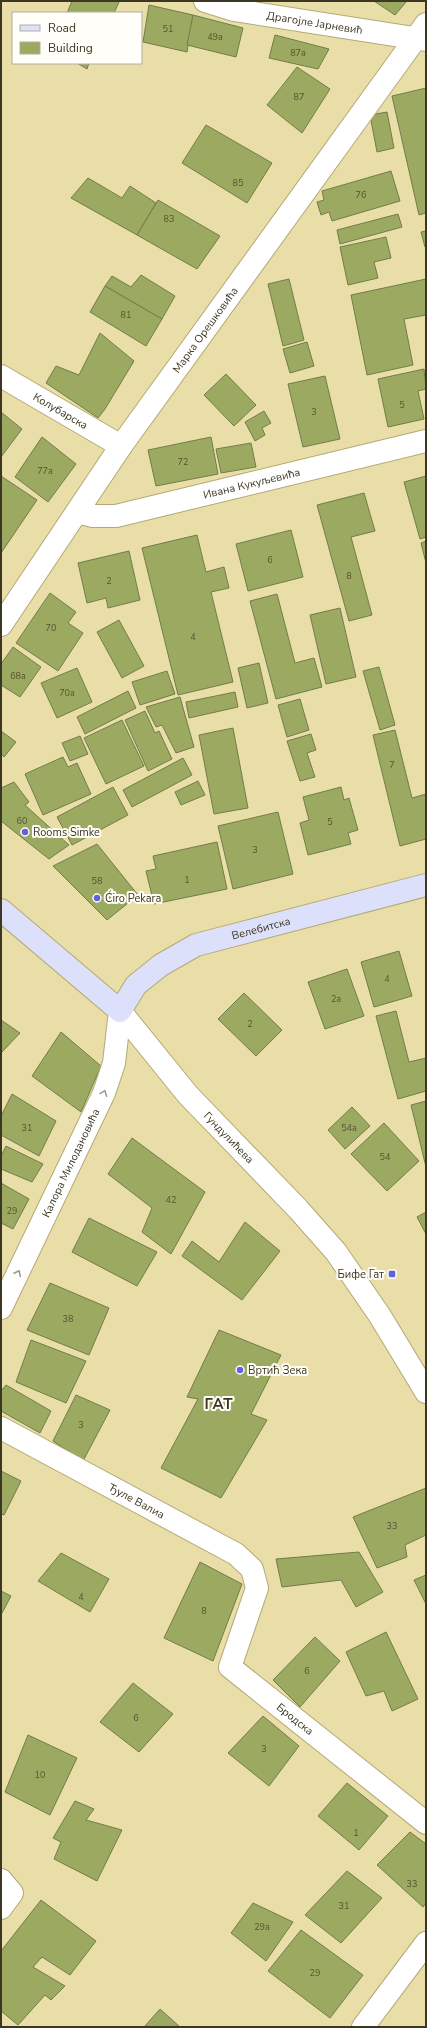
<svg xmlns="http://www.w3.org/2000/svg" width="427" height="2028" viewBox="0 0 427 2028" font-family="'Nunito Sans',sans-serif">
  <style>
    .building { fill: #9caa61; stroke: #727c4b }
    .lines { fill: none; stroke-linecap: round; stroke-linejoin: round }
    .street-casing { stroke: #b4a975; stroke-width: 24 }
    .secondary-casing { stroke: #b4a975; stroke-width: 24 }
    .street { stroke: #fff; stroke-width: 22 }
    .secondary { stroke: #dde0fa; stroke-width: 22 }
    .oneway { stroke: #9e9b90 }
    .poi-dot { fill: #6063db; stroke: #fffef8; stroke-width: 1.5 }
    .labels { text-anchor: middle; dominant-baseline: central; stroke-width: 4; stroke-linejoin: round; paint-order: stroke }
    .number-label { font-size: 9px; fill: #545432 }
    .street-label { font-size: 11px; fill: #3c3722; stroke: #fffef8 }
    .poi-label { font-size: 11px; fill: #3c3722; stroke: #fffef8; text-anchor: start }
    .district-label { font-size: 15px; font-weight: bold; letter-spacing: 1px; fill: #3c3722; stroke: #fffef8 }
  </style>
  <rect width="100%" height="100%" fill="#e9dea7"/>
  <g class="building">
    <polygon points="72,1 115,1 119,2 114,13 67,13"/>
    <polygon points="374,1 407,1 395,15"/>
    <polygon points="149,5 193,15 187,52 143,42"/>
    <polygon points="193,15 243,28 236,57 187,45"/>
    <polygon points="275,35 329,49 318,69 269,58"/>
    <polygon points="77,63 89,63 87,69"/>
    <polygon points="297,67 330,89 302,133 267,105"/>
    <polygon points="426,88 426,213 419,215 392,96"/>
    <polygon points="387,112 394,148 377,152 370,115"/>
    <polygon points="206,125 272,163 247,203 182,163"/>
    <polygon points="391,171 400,201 332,221 329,212 321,215 317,202 324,200 322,191"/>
    <polygon points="88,178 122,198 130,186 156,203 137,235 71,198"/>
    <polygon points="158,200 220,236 197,269 137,235"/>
    <polygon points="398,214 402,227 340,244 337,230"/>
    <polygon points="426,231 426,247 425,247 421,232"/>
    <polygon points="386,237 391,258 374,262 378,278 348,285 340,247"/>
    <polygon points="141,275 175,296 162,319 105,286 112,276 131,287"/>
    <polygon points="289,279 304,340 283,346 268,284"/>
    <polygon points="426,279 426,315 404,319 413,365 367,375 351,295"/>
    <polygon points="105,286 162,319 146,346 90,312"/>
    <polygon points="100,333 134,361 105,409 98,418 46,383 56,366 79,375"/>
    <polygon points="307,342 314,366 290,373 283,349"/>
    <polygon points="424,369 426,389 418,391 424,419 388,427 378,379"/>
    <polygon points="226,374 256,405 234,426 204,395"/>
    <polygon points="325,376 340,439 303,447 288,384"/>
    <polygon points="264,411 271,423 262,428 265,435 255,441 245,422"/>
    <polygon points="1,412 22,429 1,457"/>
    <polygon points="42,437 76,464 48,502 15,477"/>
    <polygon points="211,437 218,474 156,486 148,450"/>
    <polygon points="251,443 256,467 221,473 216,449"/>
    <polygon points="1,476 37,500 1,553"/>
    <polygon points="426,476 426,537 420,539 404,482"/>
    <polygon points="364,493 375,531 351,537 372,615 349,621 317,505"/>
    <polygon points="291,530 303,577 248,591 236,544"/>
    <polygon points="197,535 206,572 224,567 229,588 211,592 233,682 178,695 142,548"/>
    <polygon points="426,541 426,563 421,543"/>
    <polygon points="129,551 140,600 108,608 106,598 87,603 78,563"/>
    <polygon points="50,593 76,612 68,623 83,633 58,671 16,643"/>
    <polygon points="277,594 295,663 314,658 322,687 276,699 250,601"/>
    <polygon points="340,608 356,677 326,684 310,615"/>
    <polygon points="119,620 144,666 122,678 97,632"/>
    <polygon points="13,647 41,667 20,697 1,685 1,664"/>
    <polygon points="259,663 268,703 247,708 238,668"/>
    <polygon points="379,667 395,725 380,730 363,671"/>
    <polygon points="77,668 92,702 57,718 41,683"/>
    <polygon points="167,671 175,694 140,705 132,682"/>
    <polygon points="128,691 136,708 85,734 77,717"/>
    <polygon points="235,692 238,707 189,718 186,702"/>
    <polygon points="180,697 194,747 176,753 162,725 156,727 146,707"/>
    <polygon points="300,699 309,730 287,737 278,705"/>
    <polygon points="145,711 155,733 159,731 172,759 148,771 125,720"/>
    <polygon points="122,720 144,766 106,784 84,738"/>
    <polygon points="233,728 248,808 214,814 199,735"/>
    <polygon points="395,730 412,798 426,794 426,839 400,846 373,735"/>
    <polygon points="1,731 16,742 4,757 1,754"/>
    <polygon points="311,734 316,750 307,753 315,777 300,781 287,741"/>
    <polygon points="80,736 88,754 70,761 62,743"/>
    <polygon points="63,757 68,767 77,763 91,794 43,815 25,774"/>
    <polygon points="183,758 192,775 132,807 123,790"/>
    <polygon points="198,781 205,795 181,805 175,792"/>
    <polygon points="14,782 29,802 25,805 69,845 49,859 1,821 1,788"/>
    <polygon points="113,787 128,815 72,845 57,817"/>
    <polygon points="341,787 344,800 349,798 358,830 348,833 351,844 308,855 300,823 309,820 303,797"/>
    <polygon points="278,812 293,874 233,889 218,826"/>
    <polygon points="217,842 227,889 154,904 146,871 156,869 153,856"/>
    <polygon points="97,844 138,895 107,920 53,866"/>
    <polygon points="399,951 412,996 374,1007 361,962"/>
    <polygon points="347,969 364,1016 325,1029 308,982"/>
    <polygon points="244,993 282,1030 256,1056 218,1019"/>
    <polygon points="396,1011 409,1062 426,1058 426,1091 398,1099 376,1016"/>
    <polygon points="1,1020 20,1033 1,1053"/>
    <polygon points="61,1032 101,1066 81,1112 32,1076"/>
    <polygon points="12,1094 56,1121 39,1156 1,1135 1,1116"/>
    <polygon points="426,1101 426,1167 411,1105"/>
    <polygon points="352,1107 370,1126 345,1149 328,1130"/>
    <polygon points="384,1123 419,1161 387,1191 351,1154"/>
    <polygon points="132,1138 205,1192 171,1254 142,1232 152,1208 108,1174"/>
    <polygon points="6,1146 43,1164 32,1182 1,1169 1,1156"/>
    <polygon points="1,1183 29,1199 13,1229 1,1223"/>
    <polygon points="426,1212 426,1234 417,1217"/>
    <polygon points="89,1218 157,1252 137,1286 72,1252"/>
    <polygon points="245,1222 280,1251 242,1300 182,1256 192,1241 219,1262"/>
    <polygon points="50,1283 109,1308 89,1355 27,1330"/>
    <polygon points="219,1330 281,1355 251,1414 267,1420 221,1498 161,1468 198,1399 187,1397"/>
    <polygon points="31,1340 86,1361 66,1403 16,1382"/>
    <polygon points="6,1385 51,1411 40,1433 1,1411 1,1391"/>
    <polygon points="76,1395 110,1410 83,1461 53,1441"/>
    <polygon points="1,1471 21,1481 4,1515 1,1514"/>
    <polygon points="426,1488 426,1535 405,1545 407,1557 377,1568 353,1517"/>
    <polygon points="359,1552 383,1592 356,1607 341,1580 282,1587 276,1559"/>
    <polygon points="61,1553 109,1579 90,1612 38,1581"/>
    <polygon points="200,1562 242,1584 213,1661 164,1638"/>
    <polygon points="426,1575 426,1604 414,1580"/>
    <polygon points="1,1591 11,1596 1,1615"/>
    <polygon points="386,1632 418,1699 392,1711 384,1691 366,1696 346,1652"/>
    <polygon points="315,1637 340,1661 300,1707 273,1680"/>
    <polygon points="133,1683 173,1714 139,1752 100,1722"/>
    <polygon points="263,1716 299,1746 269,1786 228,1753"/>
    <polygon points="28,1735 77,1758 50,1815 5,1792"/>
    <polygon points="347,1783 388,1816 359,1850 318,1816"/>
    <polygon points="75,1801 94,1809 86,1820 122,1830 97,1881 54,1859 61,1842 53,1838"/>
    <polygon points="410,1832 426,1844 426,1903 423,1907 377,1865"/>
    <polygon points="347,1871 382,1898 341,1943 305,1915"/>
    <polygon points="41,1900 96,1941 70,1975 42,1957 33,1967 65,1986 51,2000 45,1995 18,2025 1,2011 1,1951"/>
    <polygon points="253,1903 293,1922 266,1961 231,1933"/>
    <polygon points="301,1930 363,1975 330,2018 268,1971"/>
    <polygon points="160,2009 180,2027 144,2027"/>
  </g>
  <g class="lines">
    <g class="street-casing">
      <g id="street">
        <path id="s1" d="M205 1 234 10 426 40"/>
        <path id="s2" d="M1 376 121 446"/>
        <path id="s3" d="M77 512 93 516H116L426 441"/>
        <path id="s4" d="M1 625 121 446 426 24"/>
        <path id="s5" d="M120 1011 188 1095 298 1209 336 1252 380 1316 426 1392"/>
        <path id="s6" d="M1 1308 104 1093 114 1063 120 1011"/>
        <path id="s7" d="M1 1428 236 1554 252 1569 257 1588 230 1667 426 1823"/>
        <polyline points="1,1880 12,1893 1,1908"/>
        <polyline points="363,2027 426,1943"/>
      </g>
    </g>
    <g class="secondary-casing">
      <g id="secondary">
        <path id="s8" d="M1 910 120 1011 136 985 161 965 196 945 426 885"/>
      </g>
    </g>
    <use href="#street" class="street"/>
    <use href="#secondary" class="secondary"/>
  </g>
  <defs><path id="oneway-chevron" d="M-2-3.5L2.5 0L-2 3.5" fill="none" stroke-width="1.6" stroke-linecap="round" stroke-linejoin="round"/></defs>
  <g class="oneway">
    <use href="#oneway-chevron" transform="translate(104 1093) rotate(-69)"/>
    <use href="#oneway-chevron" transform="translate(18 1273) rotate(-64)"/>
  </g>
  <g class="poi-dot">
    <circle cx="25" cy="832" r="4"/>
    <circle cx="97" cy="898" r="4"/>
    <rect x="388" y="1270" width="8" height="8" rx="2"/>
    <circle cx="240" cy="1370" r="4"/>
  </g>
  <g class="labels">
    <g class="number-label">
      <text x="168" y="29">51</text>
      <text x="215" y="37">49a</text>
      <text x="298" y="53">87a</text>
      <text x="299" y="97">87</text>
      <text x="238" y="183">85</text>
      <text x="361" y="195">76</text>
      <text x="169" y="219">83</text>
      <text x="126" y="315">81</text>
      <text x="402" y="405">5</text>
      <text x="314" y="412">3</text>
      <text x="183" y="462">72</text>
      <text x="45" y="471">77a</text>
      <text x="270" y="560">6</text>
      <text x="349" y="576">8</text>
      <text x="109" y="581">2</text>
      <text x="51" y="628">70</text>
      <text x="193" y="637">4</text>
      <text x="18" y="676">68a</text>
      <text x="67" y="693">70a</text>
      <text x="392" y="765">7</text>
      <text x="22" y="821">60</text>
      <text x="330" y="822">5</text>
      <text x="255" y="850">3</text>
      <text x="187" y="880">1</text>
      <text x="97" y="881">58</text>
      <text x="387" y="979">4</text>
      <text x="336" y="999">2a</text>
      <text x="250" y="1024">2</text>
      <text x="27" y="1128">31</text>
      <text x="349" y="1128">54a</text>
      <text x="385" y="1157">54</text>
      <text x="171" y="1200">42</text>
      <text x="12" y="1211">29</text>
      <text x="68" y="1319">38</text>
      <text x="81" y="1425">3</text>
      <text x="392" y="1526">33</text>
      <text x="81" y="1597">4</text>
      <text x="204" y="1611">8</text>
      <text x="307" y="1671">6</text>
      <text x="136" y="1718">6</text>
      <text x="264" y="1749">3</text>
      <text x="40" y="1775">10</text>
      <text x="356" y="1833">1</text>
      <text x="412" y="1884">33</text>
      <text x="344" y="1906">31</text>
      <text x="262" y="1927">29a</text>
      <text x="315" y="1973">29</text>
    </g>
    <g class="street-label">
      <text stroke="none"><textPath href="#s1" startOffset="112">Драгојле Јарневић</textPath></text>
      <text stroke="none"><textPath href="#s4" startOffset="359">Марка Орешковића</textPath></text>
      <text stroke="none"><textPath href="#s2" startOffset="69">Колубарска</textPath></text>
      <text stroke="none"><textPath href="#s3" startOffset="179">Ивана Кукуљевића</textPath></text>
      <text stroke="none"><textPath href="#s8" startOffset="326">Велебитска</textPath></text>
      <text stroke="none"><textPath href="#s5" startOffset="167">Гундулићева</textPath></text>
      <text stroke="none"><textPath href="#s6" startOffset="161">Калора Милодановића</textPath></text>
      <text stroke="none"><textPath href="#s7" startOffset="154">Ђуле Валиа</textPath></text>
      <text stroke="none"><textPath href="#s7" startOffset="475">Бродска</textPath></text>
    </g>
    <g class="poi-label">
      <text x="33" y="832">Rooms Simke</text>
      <text x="105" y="898">Ćiro Pekara</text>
      <text x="384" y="1274" text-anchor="end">Бифе Гат</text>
      <text x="248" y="1370">Вртић Зека</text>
    </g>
    <g class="district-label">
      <text x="219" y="1404">ГАТ</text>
    </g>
  </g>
  <rect width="427" height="2028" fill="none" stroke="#3c3722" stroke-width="4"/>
  <rect x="12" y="12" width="130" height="52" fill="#fffef8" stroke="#b1aea2"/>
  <rect x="20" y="25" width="20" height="6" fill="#dde0fa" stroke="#b1aea2"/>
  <text x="48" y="32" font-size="12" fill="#3c3722">Road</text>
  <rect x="20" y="42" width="20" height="12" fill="#9caa61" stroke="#b1aea2"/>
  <text x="48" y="52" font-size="12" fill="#3c3722">Building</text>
</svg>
